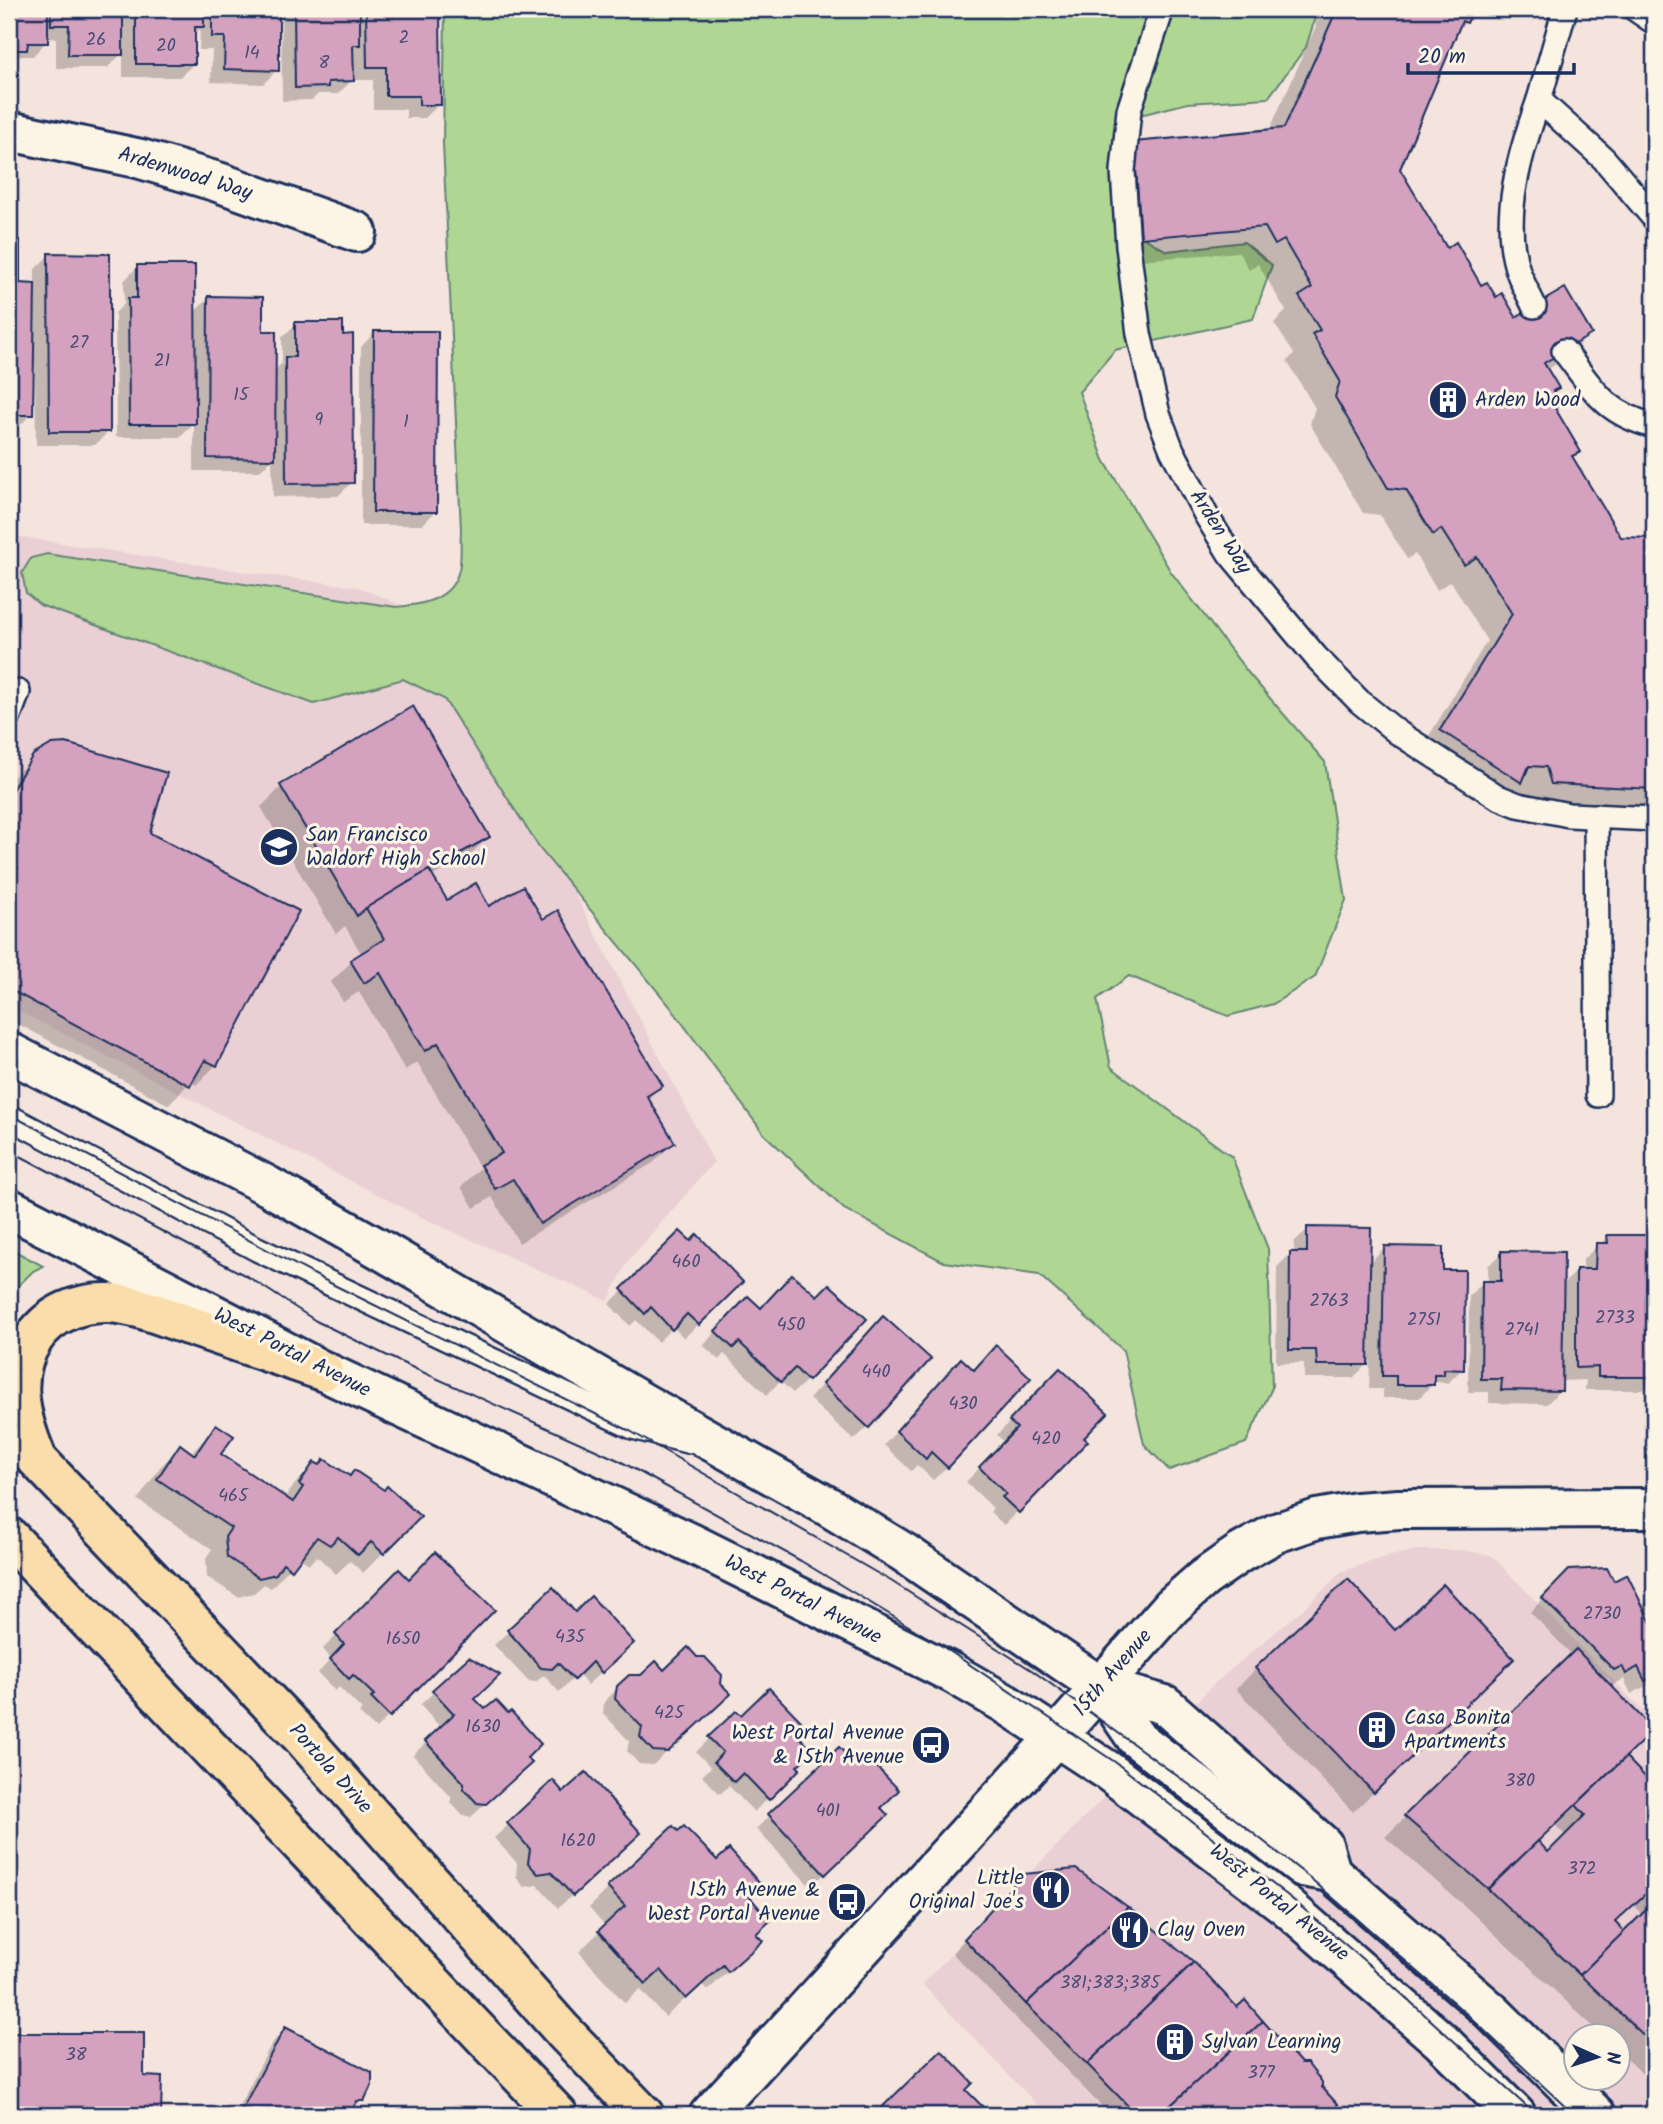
<svg xmlns="http://www.w3.org/2000/svg" width="1663" height="2124" viewBox="0 0 1663 2124" font-family="Kalam,sans-serif">
  <style>
    .built { fill: #ead0d4; fill-rule: evenodd }
    .green { fill: #afd793; stroke: #658378; stroke-width: 2 }
    .shadow { fill: #0003; fill-rule: evenodd }
    .building { fill: #d4a2bf; stroke: #1b2f5e; stroke-width: 2 }
    .lines { fill: none; stroke-linecap: round; stroke-linejoin: round }
    .lane-casing { stroke: #1b2f5e; stroke-width: 28 }
    .street-casing { stroke: #1b2f5e; stroke-width: 44 }
    .secondary-casing { stroke: #1b2f5e; stroke-width: 44 }
    .primary-casing { stroke: #1b2f5e; stroke-width: 44 }
    .lane { stroke: #fcf5e5; stroke-width: 23 }
    .street { stroke: #fcf5e5; stroke-width: 38 }
    .secondary { stroke: #fcf5e5; stroke-width: 38 }
    .primary { stroke: #fbddab; stroke-width: 38 }
    .tram { stroke: #1b2f5e; stroke-width: 2 }
    .labels { text-anchor: middle; dominant-baseline: central; stroke-width: 6; stroke-linejoin: round; paint-order: stroke }
    .number-label { font-size: 18px; fill: #494c76 }
    .street-label { font-size: 21px; fill: #1b2f5e; stroke: #fcf5e5 }
    .poi-label { font-size: 21px; fill: #1b2f5e; stroke: #fcf5e5; text-anchor: start }
  </style>
  <rect width="100%" height="100%" fill="#f4e4dd"/>
  <filter id="ink" filterUnits="userSpaceOnUse"><feTurbulence type="fractalNoise" baseFrequency=".0143" numOctaves="2"/><feDisplacementMap in="SourceGraphic" scale="14" xChannelSelector="R" yChannelSelector="G"/><feConvolveMatrix kernelMatrix="1 2 1 2 8 2 1 2 1" color-interpolation-filters="sRGB"/></filter>
  <g filter="url(#ink)">
    <g class="built">
      <polygon points="9,535 246,572 358,587 432,618 714,1162 628,1261 608,1301 427,1220 9,1006"/>
      <path d="M1417 1550H1462L1491 1555 1654 1722V2115H1047L922 1984 1215 1683 1303 1609 1341 1572 1382 1558ZM1576 2036H1618V2078H1576Z"/>
    </g>
    <g class="green">
      <path d="M445 9H1318L1306 47 1268 98 1188 103 1132 117 1123 226 1167 251 1244 242 1272 265 1253 319 1115 350 1079 392 1104 460 1171 572 1250 675 1325 762 1346 900 1315 977 1273 1004 1228 1016 1129 976 1097 999 1111 1067 1232 1157 1268 1249 1272 1388 1246 1443 1169 1470 1144 1444 1123 1350 1039 1275 944 1262 844 1209 764 1134 669 1005 540 849 444 699 403 679 314 704 40 605 26 593 22 573 31 558 47 554 396 607C422 605 452 600 459 570 462 558 460 543 461 530L443 143Z"/>
      <polygon points="9,1248 43,1266 33,1271 9,1295"/>
    </g>
    <g class="shadow">
      <polygon points="9,9 278,9 277,70 263,84 211,82 212,50 199,50 200,29 193,35 193,64 180,77 123,77 123,53 107,68 56,68 56,38 46,38 46,42 33,56 19,56 9,63"/>
      <polygon points="281,9 438,9 439,104 425,118 406,118 406,109 373,109 373,80 352,80 338,94 318,94 312,100 282,101"/>
      <polygon points="1311,9 1472,9 1466,22 1455,33 1398,169 1446,250 1480,288 1516,320 1590,334 1564,360 1546,370 1553,409 1579,451 1572,458 1620,539 1645,539 1654,530 1654,816 1525,810 1521,792 1511,792 1416,757 1487,641 1451,581 1437,590 1415,554 1407,559 1380,515 1363,513 1310,424 1315,408 1287,361 1294,354 1274,323 1286,311 1258,264 1249,270 1239,252 1116,262 1109,169 1135,144 1269,131 1316,26 1309,14"/>
      <polygon points="9,241 18,241 18,285 35,285 35,269 49,255 109,431 95,445 36,445 35,365 32,365 31,414 18,428 9,428"/>
      <polygon points="137,267 193,313 209,298 261,333 274,371 282,363 282,337 296,324 352,482 338,496 273,497 272,459 260,471 194,471 194,423 180,437 116,437 115,313 124,304 124,281"/>
      <polygon points="374,333 435,512 422,525 361,525 361,347"/>
      <polygon points="34,756 148,834 216,1065 196,1085 190,1082 169,1105 9,1019 9,782"/>
      <polygon points="281,787 488,837 468,857 431,877 447,902 489,908 542,921 661,1086 647,1100 673,1143 653,1163 519,1243 492,1197 474,1208 461,1187 480,1168 417,1062 405,1070 359,992 343,1002 331,982 351,962 362,955 345,926 336,934 261,807"/>
      <polygon points="1308,1229 1368,1264 1384,1248 1441,1272 1462,1369 1448,1383 1435,1382 1419,1398 1383,1398 1383,1389 1369,1389 1370,1361 1353,1378 1304,1378 1304,1363 1276,1363 1277,1267 1291,1253 1294,1253 1294,1242"/>
      <polygon points="680,1233 741,1282 684,1338 673,1327 658,1342 636,1320 630,1326 609,1304"/>
      <polygon points="1608,1237 1654,1245 1654,1379 1643,1390 1585,1390 1586,1380 1561,1381 1560,1390 1547,1404 1489,1403 1489,1392 1468,1392 1469,1296 1483,1282 1488,1283 1488,1266 1502,1253 1562,1285 1577,1271 1583,1271 1583,1259"/>
      <polygon points="748,1298 761,1310 817,1298 807,1380 793,1393 780,1381 767,1395 724,1354 719,1360 703,1345"/>
      <polygon points="870,1332 868,1427 854,1440 809,1399"/>
      <polygon points="1060,1370 1082,1438 1085,1441 1004,1525 990,1512 993,1508 966,1482 1004,1442 997,1435"/>
      <polygon points="948,1374 947,1467 933,1480 917,1465 911,1471 884,1445"/>
      <polygon points="216,1426 218,1454 285,1498 295,1484 315,1464 319,1466 324,1461 348,1477 354,1472 419,1517 363,1573 350,1561 336,1574 317,1556 309,1564 299,1558 271,1588 264,1584 254,1593 238,1597 207,1577 206,1558 212,1549 138,1500 160,1467 180,1447 191,1454"/>
      <path d="M1570 1572 1613 1583 1641 1606 1654 1595V1682L1631 1694 1624 1679 1612 1686 1608 1678 1604 1680 1624 1757 1654 1789V2085L1618 2050V2036H1603L1468 1909 1385 1837 1572 1655 1530 1612ZM1554 1824 1566 1836 1548 1855 1536 1842ZM1632 1904 1643 1916 1624 1935 1613 1923Z"/>
      <polygon points="409,1581 492,1610 376,1729 359,1713 362,1710 339,1687 335,1691 318,1673 331,1659 323,1649 386,1585"/>
      <polygon points="553,1589 618,1657 587,1685 578,1674 559,1692 544,1675 536,1682 528,1681 494,1645"/>
      <polygon points="1395,1632 1492,1679 1353,1812 1236,1689 1256,1669"/>
      <polygon points="664,1672 715,1707 653,1765 639,1764 627,1751 629,1741 603,1713 604,1702 629,1677"/>
      <polygon points="434,1692 473,1699 525,1758 516,1776 471,1817 463,1816 451,1803 451,1797 413,1755 441,1728 420,1705"/>
      <polygon points="741,1718 790,1730 795,1766 797,1769 754,1812 729,1786 720,1794 702,1776 711,1767 696,1752 710,1738"/>
      <polygon points="839,1749 885,1814 811,1887 756,1829"/>
      <polygon points="553,1783 563,1794 626,1846 558,1908 537,1885 524,1887 516,1877 517,1863 494,1838"/>
      <polygon points="716,1863 747,1897 754,1935 761,1941 707,1991 702,1984 665,2017 640,1989 625,2003 579,1952 605,1926 589,1908 609,1888"/>
      <polygon points="1009,1889 1237,2009 1300,2065 1335,2105 1325,2115 1110,2115 952,1953"/>
      <polygon points="285,2029 362,2100 347,2115 234,2115 272,2043"/>
      <polygon points="9,2035 143,2035 142,2078 160,2078 160,2115 9,2115"/>
      <polygon points="941,2053 964,2090 988,2115 876,2115"/>
    </g>
    <g class="building">
      <polygon points="9,9 48,9 48,43 28,43 27,50 9,50"/>
      <polygon points="51,9 123,9 123,55 68,55 69,25 51,25"/>
      <polygon points="136,9 204,9 204,27 195,27 195,64 136,64"/>
      <polygon points="212,9 279,9 279,71 224,69 225,37 212,37"/>
      <polygon points="294,9 360,9 360,45 353,45 354,81 328,82 328,87 295,88"/>
      <polygon points="366,9 440,9 441,105 419,105 419,96 386,96 386,67 367,67"/>
      <polygon points="1337,9 1474,9 1467,23 1462,21 1400,169 1447,248 1456,242 1481,285 1487,282 1496,297 1502,293 1516,317 1565,288 1592,334 1544,363 1559,388 1553,391 1560,404 1555,408 1581,452 1572,456 1621,537 1654,538 1654,789 1551,784 1546,767 1529,766 1522,783 1440,730 1512,614 1477,557 1464,565 1441,529 1433,535 1406,490 1388,488 1335,397 1340,381 1312,334 1320,330 1299,296 1312,288 1284,240 1275,245 1265,227 1141,238 1134,142 1284,128"/>
      <polygon points="9,239 20,240 20,283 35,284 33,415 9,415"/>
      <polygon points="48,253 110,254 110,432 49,432"/>
      <polygon points="137,265 195,265 196,424 129,424 128,298 137,298"/>
      <polygon points="208,296 263,297 263,331 276,331 275,459 207,458"/>
      <polygon points="295,322 343,322 343,335 353,334 354,483 286,484 285,357 295,357"/>
      <polygon points="374,331 438,331 437,512 373,512"/>
      <polygon points="413,706 490,837 429,870 366,908 357,916 280,785"/>
      <polygon points="66,743 167,773 150,833 299,911 217,1066 205,1060 190,1086 9,989 9,886 18,867 9,862 9,795 33,755 52,744"/>
      <polygon points="429,870 447,900 476,883 489,906 523,886 543,919 558,910 663,1086 647,1096 675,1143 540,1224 513,1179 495,1189 480,1165 502,1153 438,1043 425,1051 380,973 364,983 350,960 384,939 366,908"/>
      <polygon points="1307,1227 1371,1228 1368,1365 1317,1365 1316,1350 1289,1350 1290,1252 1307,1252"/>
      <polygon points="680,1231 691,1241 697,1234 743,1282 699,1325 687,1314 672,1330 651,1307 645,1314 621,1289"/>
      <polygon points="1607,1235 1647,1235 1647,1243 1654,1243 1654,1377 1598,1377 1598,1367 1576,1368 1576,1269 1595,1269 1596,1243 1608,1243"/>
      <polygon points="1384,1246 1443,1247 1443,1270 1465,1270 1464,1370 1444,1369 1444,1375 1434,1375 1434,1385 1396,1385 1396,1376 1382,1376"/>
      <polygon points="1501,1251 1564,1252 1562,1391 1501,1390 1502,1379 1481,1379 1482,1281 1501,1281"/>
      <polygon points="792,1274 817,1296 829,1284 867,1319 808,1381 795,1368 781,1382 739,1342 733,1348 715,1331 748,1296 761,1308"/>
      <polygon points="883,1316 931,1359 869,1428 822,1384"/>
      <polygon points="996,1345 1031,1378 948,1468 931,1452 926,1459 896,1431 961,1358 974,1370"/>
      <polygon points="1060,1368 1108,1413 1084,1438 1088,1441 1019,1513 1002,1497 1006,1494 979,1467 1017,1428 1009,1421"/>
      <polygon points="216,1424 234,1436 221,1454 293,1502 303,1487 299,1484 314,1462 320,1465 324,1459 350,1476 354,1470 384,1490 387,1486 421,1517 384,1554 371,1542 358,1555 338,1537 330,1545 317,1537 292,1570 283,1563 276,1574 259,1578 227,1557 225,1537 231,1528 157,1479 180,1444 195,1455"/>
      <polygon points="435,1552 495,1610 390,1717 371,1698 374,1695 353,1675 349,1679 330,1659 344,1644 335,1634 399,1569 409,1579"/>
      <polygon points="1607,1568 1614,1581 1627,1574 1654,1629 1654,1677 1645,1681 1638,1667 1626,1674 1622,1666 1614,1670 1542,1598 1569,1570"/>
      <polygon points="1348,1579 1395,1630 1443,1584 1514,1659 1374,1793 1255,1668"/>
      <polygon points="553,1587 575,1612 591,1596 634,1643 602,1673 592,1662 574,1680 558,1663 552,1669 541,1668 507,1630"/>
      <polygon points="688,1647 697,1657 705,1657 722,1675 721,1684 731,1694 668,1752 653,1751 640,1737 642,1727 615,1699 617,1686 629,1675 641,1675 656,1661 664,1670"/>
      <polygon points="1576,1649 1654,1730 1488,1889 1404,1816"/>
      <polygon points="469,1657 500,1675 475,1699 485,1709 496,1700 508,1713 511,1711 541,1744 527,1758 532,1763 486,1804 477,1803 464,1789 464,1783 425,1741 454,1714 432,1690"/>
      <polygon points="769,1688 801,1721 793,1730 813,1751 797,1766 800,1769 769,1800 743,1773 734,1782 714,1762 723,1752 708,1737 736,1711 741,1715"/>
      <polygon points="839,1747 858,1767 868,1758 899,1790 881,1808 888,1815 825,1875 768,1814"/>
      <polygon points="1626,1757 1654,1786 1654,1886 1615,1922 1624,1932 1580,1975 1488,1889 1538,1841 1548,1852 1585,1815 1576,1805"/>
      <polygon points="586,1772 641,1833 573,1896 551,1872 538,1874 528,1863 530,1849 507,1823 553,1780 563,1792"/>
      <polygon points="673,1826 678,1831 684,1826 717,1860 729,1849 761,1885 749,1896 770,1921 756,1934 763,1941 728,1972 723,1965 686,1999 661,1970 646,1984 598,1931 625,1906 607,1887"/>
      <polygon points="1076,1869 1128,1907 1026,2004 964,1939 1023,1874"/>
      <polygon points="1654,1902 1654,2045 1580,1975"/>
      <polygon points="1128,1907 1194,1962 1087,2064 1026,2004"/>
      <polygon points="1194,1962 1237,2007 1245,2000 1263,2021 1160,2115 1137,2115 1087,2064"/>
      <polygon points="1263,2021 1301,2063 1307,2063 1322,2082 1322,2087 1338,2105 1328,2115 1160,2115"/>
      <polygon points="285,2027 372,2072 372,2084 364,2101 357,2101 349,2115 239,2115"/>
      <polygon points="9,2033 144,2033 144,2076 162,2077 161,2115 9,2115"/>
      <polygon points="941,2050 973,2083 966,2090 991,2115 874,2115"/>
    </g>
    <g class="lines">
      <g class="lane-casing">
        <g id="lane">
          <polyline points="1162,9 1129,110 1123,171 1128,246 1139,334 1158,414 1172,450 1206,515 1230,554 1316,657 1360,702 1397,732 1498,797 1518,805 1569,815 1654,819"/>
          <polyline points="1565,9 1539,100 1604,159 1654,218"/>
          <polyline points="1635,9 1654,22"/>
          <path d="M1534 306C1529 295 1522 283 1518 271 1500 218 1521 150 1539 100"/>
          <path d="M1564 351C1594 390 1604 413 1654 426"/>
          <polyline points="9,716 18,692"/>
          <polyline points="1596,816 1598,1095"/>
          <polyline points="9,1117 257,1249 633,1427 687,1441"/>
        </g>
      </g>
      <g class="street-casing">
        <g id="street">
          <polyline points="9,131 141,159 218,182 357,232"/>
          <polyline points="709,2115 1065,1727 1172,1606 1204,1578 1240,1553 1276,1533 1317,1519 1357,1512 1399,1509 1654,1508"/>
        </g>
      </g>
      <g class="secondary-casing">
        <g id="secondary">
          <polyline points="9,1052 268,1186 376,1247 645,1404 824,1504 903,1552 1101,1687 1136,1738 1303,1867 1331,1872 1492,2012 1596,2115"/>
          <polyline points="9,1208 323,1371 693,1544 952,1673 1006,1704 1107,1770 1285,1905 1441,2041 1516,2115"/>
          <polyline points="1101,1687 1165,1705 1323,1845 1331,1872"/>
        </g>
      </g>
      <g class="primary-casing">
        <g id="primary">
          <polyline points="9,1430 300,1735 563,2031 644,2115"/>
          <path d="M36 1456C20 1418 9 1375 34 1338 50 1314 79 1302 108 1303 136 1304 164 1317 191 1326 235 1341 279 1356 323 1371"/>
          <polyline points="9,1537 558,2115"/>
        </g>
      </g>
      <use href="#lane" class="lane"/>
      <use href="#street" class="street"/>
      <use href="#secondary" class="secondary"/>
      <use href="#primary" class="primary"/>
      <g class="tram">
        <polyline points="9,1114 336,1286 630,1431 891,1581 1033,1671 1220,1807 1310,1878 1469,2016 1574,2115"/>
        <polyline points="9,1150 250,1278 316,1321 398,1361 618,1460 801,1561 942,1646 1115,1762 1292,1899 1374,1969 1536,2115"/>
      </g>
    </g>
  </g>
  <defs>
    <g id="building-disc" transform="scale(2.0125)"><circle r="9.5" fill="#1b2f5e" stroke="#fcf5e5"/><path d="M-4-6H4V6H1V3H-1V6H-4ZM-2.5-4.3h1.7v1.8h-1.7ZM.8-4.3h1.7v1.8H.8ZM-2.5-1h1.7V.8h-1.7ZM.8-1h1.7V.8H.8Z" fill="#fff"/></g>
    <g id="school-disc" transform="scale(2.0125)"><circle r="9.5" fill="#1b2f5e" stroke="#fcf5e5"/><path d="M0-5L7-2L0 1L-7-2ZM-4 1L0 2.5L4 1V4Q0 6-4 4Z" fill="#fff"/></g>
    <g id="bus-disc" transform="scale(2.0125)"><circle r="9.5" fill="#1b2f5e" stroke="#fcf5e5"/><path d="M-5-6H5V4H4V6H2V4H-2V6H-4V4H-5ZM-3.5-4V0h7V-4ZM-3.5 1.2v1.5H-2V1.2ZM2 1.2v1.5H3.5V1.2Z" fill="#fff"/></g>
    <g id="restaurant-disc" transform="scale(2.0125)"><circle r="9.5" fill="#1b2f5e" stroke="#fcf5e5"/><path d="M-5-6h1v4h1v-4h1v4h1v-4h1v5L-1.5 .5V6h-2V.5L-5-1ZM5-6V6H3V1.5H1.5Q1.5-4 5-6Z" fill="#fff"/></g>
  </defs>
  <g fill-rule="evenodd">
    <use href="#building-disc" x="1448" y="400"/>
    <use href="#school-disc" x="279" y="847"/>
    <use href="#building-disc" x="1377" y="1730"/>
    <use href="#bus-disc" x="931" y="1745"/>
    <use href="#restaurant-disc" x="1051" y="1890"/>
    <use href="#bus-disc" x="847" y="1902"/>
    <use href="#restaurant-disc" x="1130" y="1930"/>
    <use href="#building-disc" x="1175" y="2042"/>
  </g>
  <g class="labels">
    <g class="number-label">
      <text x="404" y="38">2</text>
      <text x="96" y="40">26</text>
      <text x="166" y="46">20</text>
      <text x="252" y="53">14</text>
      <text x="324" y="63">8</text>
      <text x="79" y="343">27</text>
      <text x="162" y="361">21</text>
      <text x="241" y="395">15</text>
      <text x="319" y="420">9</text>
      <text x="406" y="422">1</text>
      <text x="686" y="1262">460</text>
      <text x="1329" y="1301">2763</text>
      <text x="1615" y="1318">2733</text>
      <text x="1424" y="1320">2751</text>
      <text x="791" y="1325">450</text>
      <text x="1522" y="1330">2741</text>
      <text x="876" y="1372">440</text>
      <text x="963" y="1404">430</text>
      <text x="1046" y="1439">420</text>
      <text x="233" y="1496">465</text>
      <text x="1602" y="1614">2730</text>
      <text x="570" y="1637">435</text>
      <text x="403" y="1639">1650</text>
      <text x="669" y="1713">425</text>
      <text x="483" y="1727">1630</text>
      <text x="1520" y="1781">380</text>
      <text x="828" y="1811">401</text>
      <text x="578" y="1841">1620</text>
      <text x="1582" y="1869">372</text>
      <text x="1110" y="1983">381;383;385</text>
      <text x="76" y="2055">38</text>
      <text x="1261" y="2073">377</text>
    </g>
    <g class="street-label">
      <text transform="translate(185 174) rotate(17)">Ardenwood Way</text>
      <text transform="translate(1220 532) rotate(57)">Arden Way</text>
      <text transform="translate(292 1353) rotate(27)">West Portal Avenue</text>
      <text transform="translate(803 1600) rotate(27)">West Portal Avenue</text>
      <text transform="translate(1113 1673) rotate(-49)">15th Avenue</text>
      <text transform="translate(330 1769) rotate(48)">Portola Drive</text>
      <text transform="translate(1279 1903) rotate(39)">West Portal Avenue</text>
    </g>
    <g class="poi-label">
      <text x="1475" y="400">Arden Wood</text>
      <text x="306" y="835">San Francisco<tspan x="306" dy="24">Waldorf High School</tspan></text>
      <text x="1404" y="1718">Casa Bonita<tspan x="1404" dy="24">Apartments</tspan></text>
      <text x="904" y="1733" text-anchor="end">West Portal Avenue<tspan x="904" dy="24">&amp; 15th Avenue</tspan></text>
      <text x="1024" y="1878" text-anchor="end">Little<tspan x="1024" dy="24">Original Joe's</tspan></text>
      <text x="820" y="1890" text-anchor="end">15th Avenue &amp;<tspan x="820" dy="24">West Portal Avenue</tspan></text>
      <text x="1157" y="1930">Clay Oven</text>
      <text x="1202" y="2042">Sylvan Learning</text>
    </g>
  </g>
  <rect width="1663" height="2124" fill="none" stroke="#fcf5e5" stroke-width="35"/>
  <rect x="18" y="18" width="1628" height="2089" fill="none" stroke="#1b2f5e" stroke-width="2.5" filter="url(#ink)"/>
  <g transform="translate(1597 2057) rotate(93)"><circle r="33" fill="#fcf5e5" stroke="#a2a6af" stroke-width="2"/>
  <path d="M0-5L12 26L0 18L-12 26Z" fill="#1b2f5e"/>
  <text y="-10" font-size="19" font-weight="bold" text-anchor="middle" fill="#1b2f5e">N</text>
  </g>
  <path d="M1408 63v10h166v-10" fill="none" stroke="#1b2f5e" stroke-width="3.5"/>
  <text x="1418" y="63" font-size="21" fill="#1b2f5e" stroke="#fcf5e5" stroke-width="5" paint-order="stroke">20 m</text>
</svg>
